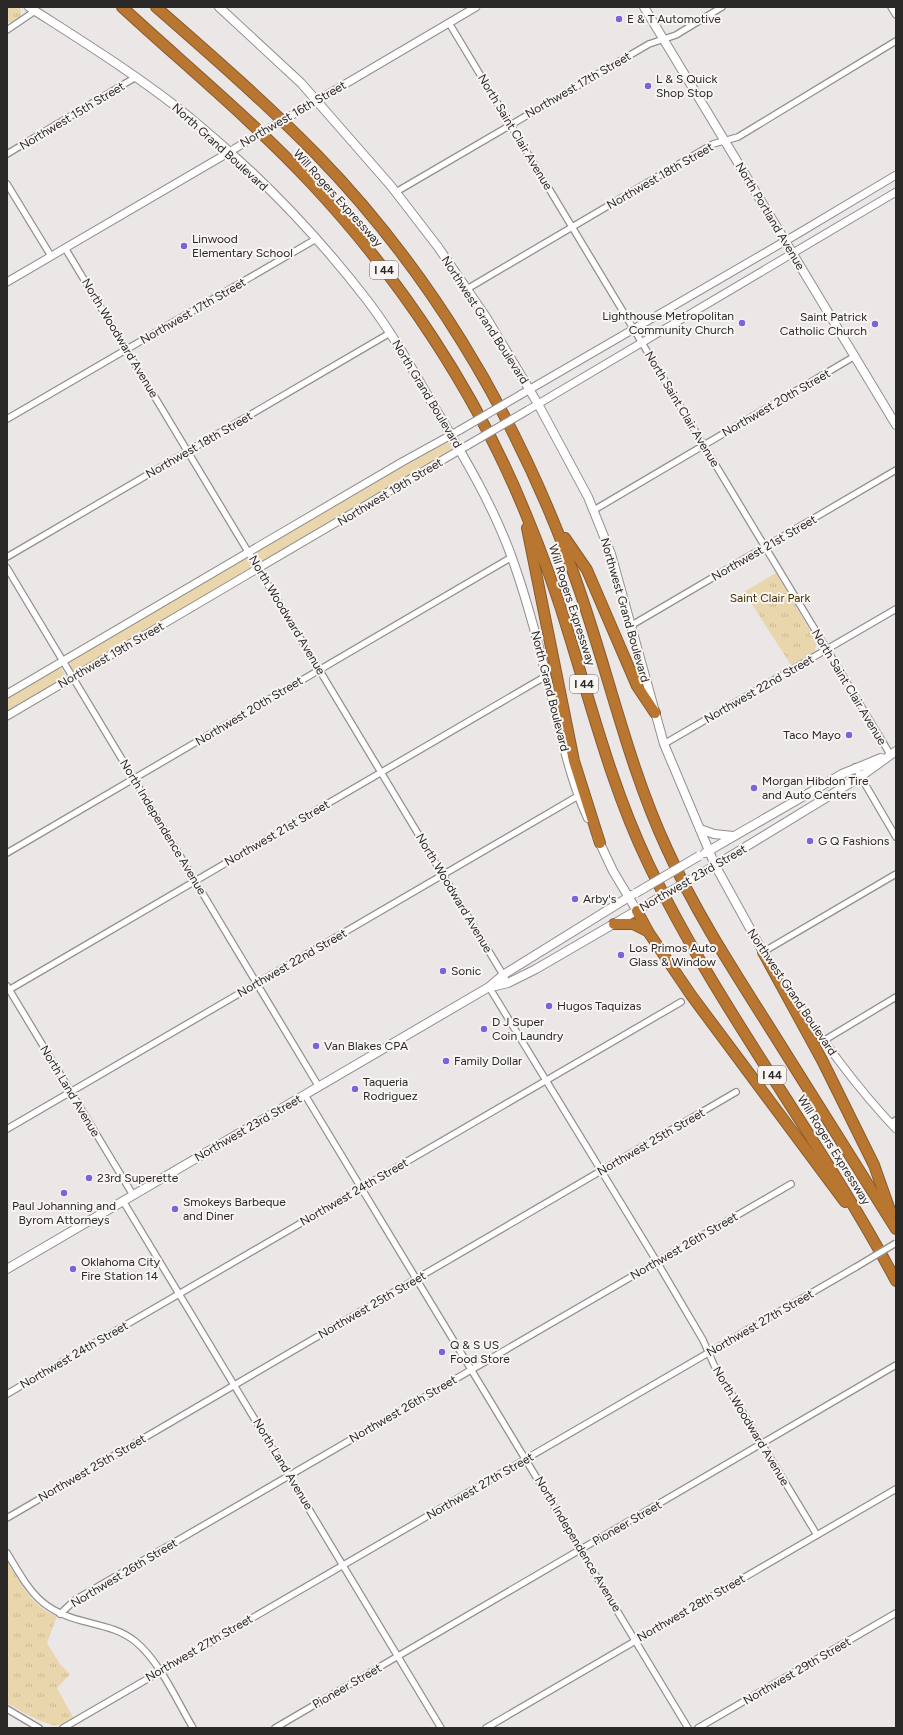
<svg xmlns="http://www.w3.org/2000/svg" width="903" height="1735" viewBox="0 0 903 1735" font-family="Figtree,sans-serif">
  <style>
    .green { fill: #ead6ac }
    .park { fill: url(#park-tufts) }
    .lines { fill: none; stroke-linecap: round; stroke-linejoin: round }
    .minor-casing { stroke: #938f8e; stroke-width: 8 }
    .tertiary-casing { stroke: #938f8e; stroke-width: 9 }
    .secondary-casing { stroke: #938f8e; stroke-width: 10 }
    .motorway-casing { stroke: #875b2e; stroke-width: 12 }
    .minor { stroke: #fff; stroke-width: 5.5 }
    .tertiary { stroke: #fff; stroke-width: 7 }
    .secondary { stroke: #fff; stroke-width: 8 }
    .motorway { stroke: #b97631; stroke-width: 10 }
    .minor-bridge-casing { stroke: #938f8e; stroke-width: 8; stroke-linecap: butt }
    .tertiary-bridge-casing { stroke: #938f8e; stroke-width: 9; stroke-linecap: butt }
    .secondary-bridge-casing { stroke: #938f8e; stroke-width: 10; stroke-linecap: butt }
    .minor-bridge { stroke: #fff; stroke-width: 5.5 }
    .tertiary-bridge { stroke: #fff; stroke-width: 7 }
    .secondary-bridge { stroke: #fff; stroke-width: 8 }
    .poi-dot { fill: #7c63de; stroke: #f9f5f3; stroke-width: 1.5 }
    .labels { text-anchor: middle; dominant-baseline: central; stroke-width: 4; stroke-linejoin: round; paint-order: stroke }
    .shield { fill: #f9f5f3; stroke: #686665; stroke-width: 1 }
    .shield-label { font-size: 11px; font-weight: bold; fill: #2a2928 }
    .poi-label { font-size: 12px; fill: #2a2928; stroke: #f9f5f3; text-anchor: start }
    .street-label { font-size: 12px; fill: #2a2928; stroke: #f9f5f3 }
    .park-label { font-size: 12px; fill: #413002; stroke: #f9f5f3 }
  </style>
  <defs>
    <pattern id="park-tufts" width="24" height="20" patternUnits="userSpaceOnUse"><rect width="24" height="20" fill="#ead6ac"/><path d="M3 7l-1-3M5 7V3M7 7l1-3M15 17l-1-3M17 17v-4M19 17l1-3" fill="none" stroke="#c9b894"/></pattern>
  </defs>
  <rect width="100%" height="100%" fill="#ebe7e6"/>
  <g class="green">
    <polygon points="448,442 452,449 424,468 262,562 258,561 255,555 256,551 417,458"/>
    <polygon points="244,559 248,559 251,568 76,671 72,670 69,661"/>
    <polygon points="58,667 62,669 65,675 64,678 7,711 7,697"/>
  </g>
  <g class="park">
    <polygon points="7,7 20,7 21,14 19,18 10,23 7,21"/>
    <polygon points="776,573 817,642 815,651 791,665 744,592"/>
    <path d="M7 1561C20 1582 32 1608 57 1616L47 1643 60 1664 70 1674 57 1688 73 1717C69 1719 64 1723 59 1725 49 1728 17 1709 7 1703Z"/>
  </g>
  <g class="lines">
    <g class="minor-casing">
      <g id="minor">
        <polyline points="891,7 896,15"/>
        <polyline points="449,23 890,754"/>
        <polyline points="7,30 35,11"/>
        <polyline points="7,154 136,77"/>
        <polyline points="7,184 51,256"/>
        <polyline points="396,192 649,44 676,35 722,7"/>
        <polyline points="65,248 505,978"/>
        <polyline points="467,289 713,144 738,137 896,41"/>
        <polyline points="7,419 316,239"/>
        <polyline points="594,510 855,356"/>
        <polyline points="7,557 390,333"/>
        <polyline points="7,568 319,1087"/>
        <polyline points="632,625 896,470"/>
        <polyline points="664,744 896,609"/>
        <polyline points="855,767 896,837"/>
        <polyline points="7,853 512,557"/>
        <polyline points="763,952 896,874"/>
        <polyline points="7,986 133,1195"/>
        <polyline points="489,987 657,1262 703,1340 714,1365 817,1535"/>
        <polyline points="7,991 546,676"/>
        <polyline points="823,1041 896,997"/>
        <polyline points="305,1095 688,1728"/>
        <polyline points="891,1123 896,1120"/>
        <polyline points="7,1129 578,796"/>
        <polyline points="123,1201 441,1728"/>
        <polyline points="7,1394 681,1002"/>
        <polyline points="7,1518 736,1092"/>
        <path d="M7 1553C29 1589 38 1610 83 1621 102 1626 120 1629 136 1642 160 1662 177 1701 193 1728"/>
        <polyline points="60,1614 75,1600 791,1184"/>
        <polyline points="7,1709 39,1728"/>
        <polyline points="63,1728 856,1267"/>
        <polyline points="275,1728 896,1365"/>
        <polyline points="486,1728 896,1489"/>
        <polyline points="698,1728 896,1613"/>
      </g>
    </g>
    <g class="tertiary-casing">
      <g id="tertiary">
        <polyline points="313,103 476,7"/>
        <polyline points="7,282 233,150"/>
        <polyline points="520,395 799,233 896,175"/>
        <polyline points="528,410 896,192"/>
        <polyline points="7,694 402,462 460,430"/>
        <polyline points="7,716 468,445"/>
        <path d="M788 988C821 1038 855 1086 896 1129"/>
      </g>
    </g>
    <g class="secondary-casing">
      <g id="secondary">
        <path d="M29 7C85 43 142 78 193 120 257 173 317 235 367 300 393 334 414 372 435 408 464 457 493 505 512 558 530 608 542 659 555 711 564 747 572 784 588 818"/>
        <polyline points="219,7 301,83 391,186 438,247 486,317 538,404 588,497 611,554 664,744 715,865 763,952"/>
        <polyline points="644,7 896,425"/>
        <polyline points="700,829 714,834 733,836"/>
        <polyline points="597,837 613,871 637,911"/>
        <polyline points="705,853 842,774 881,758"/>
        <polyline points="706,871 860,777 896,751"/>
        <polyline points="491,987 508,983 536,969 641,908"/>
        <polyline points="7,1269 489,987 503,975 632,895"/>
      </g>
    </g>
    <g class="motorway-casing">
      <g id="motorway">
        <path d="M122 7C185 65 252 120 311 183 400 278 476 392 525 512 543 555 558 597 571 641 594 716 614 792 648 863 718 1009 820 1138 896 1281"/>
        <path d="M156 7C211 55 266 103 317 155 427 268 510 406 566 553 604 650 623 754 667 849 695 911 732 968 768 1025 811 1093 854 1161 896 1229"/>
        <polyline points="527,528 574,761 600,843"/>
        <polyline points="565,538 587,570 637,686 655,713"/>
        <polyline points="637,911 649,933 691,995 845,1202"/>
        <polyline points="614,924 633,924 647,931"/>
        <polyline points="763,952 822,1060 874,1165 891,1213"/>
      </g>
    </g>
    <use href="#minor" class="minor"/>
    <use href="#tertiary" class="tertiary"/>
    <use href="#secondary" class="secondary"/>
    <use href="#motorway" class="motorway"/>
    <g class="minor-bridge-casing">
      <polyline id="minor-bridge" points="856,1267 896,1243"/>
    </g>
    <g class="tertiary-bridge-casing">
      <g id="tertiary-bridge">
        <polyline points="234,149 311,104"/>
        <polyline points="460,430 520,395"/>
        <polyline points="468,445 528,410"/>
      </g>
    </g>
    <g class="secondary-bridge-casing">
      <g id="secondary-bridge">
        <polyline points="636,893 699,856"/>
        <polyline points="643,907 706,871"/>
      </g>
    </g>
    <use href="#minor-bridge" class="minor-bridge"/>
    <use href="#tertiary-bridge" class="tertiary-bridge"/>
    <use href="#secondary-bridge" class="secondary-bridge"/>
  </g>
  <g class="poi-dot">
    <circle cx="619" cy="19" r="4"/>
    <circle cx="648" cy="86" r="4"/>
    <circle cx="184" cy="246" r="4"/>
    <circle cx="742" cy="323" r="4"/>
    <circle cx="875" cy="324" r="4"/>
    <circle cx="849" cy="735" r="4"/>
    <circle cx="754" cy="788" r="4"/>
    <circle cx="810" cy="841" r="4"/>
    <circle cx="575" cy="899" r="4"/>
    <circle cx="621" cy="955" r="4"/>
    <circle cx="443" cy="971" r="4"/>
    <circle cx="549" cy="1006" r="4"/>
    <circle cx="484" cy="1029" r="4"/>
    <circle cx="316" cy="1046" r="4"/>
    <circle cx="446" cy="1061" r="4"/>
    <circle cx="355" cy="1089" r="4"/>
    <circle cx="89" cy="1178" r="4"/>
    <circle cx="64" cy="1193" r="4"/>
    <circle cx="175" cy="1209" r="4"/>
    <circle cx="73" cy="1269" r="4"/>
    <circle cx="442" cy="1352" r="4"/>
  </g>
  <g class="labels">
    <g class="shield">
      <rect x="370" y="261" width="28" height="18" rx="3"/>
      <rect x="570" y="675" width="28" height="18" rx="3"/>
      <rect x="758" y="1066" width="28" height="18" rx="3"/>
    </g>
    <g class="shield-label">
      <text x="384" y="270">I 44</text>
      <text x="584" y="684">I 44</text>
      <text x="772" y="1075">I 44</text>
    </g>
    <g class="poi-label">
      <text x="627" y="19">E &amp; T Automotive</text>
      <text x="656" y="79">L &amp; S Quick<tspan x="656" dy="14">Shop Stop</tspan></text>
      <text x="192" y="239">Linwood<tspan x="192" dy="14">Elementary School</tspan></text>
      <text x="734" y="316" text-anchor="end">Lighthouse Metropolitan<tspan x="734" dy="14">Community Church</tspan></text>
      <text x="867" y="317" text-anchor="end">Saint Patrick<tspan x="867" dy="14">Catholic Church</tspan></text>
      <text x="841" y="735" text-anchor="end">Taco Mayo</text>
      <text x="762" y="781">Morgan Hibdon Tire<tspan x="762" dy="14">and Auto Centers</tspan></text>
      <text x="818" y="841">G Q Fashions</text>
      <text x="583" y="899">Arby's</text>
      <text x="629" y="948">Los Primos Auto<tspan x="629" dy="14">Glass &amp; Window</tspan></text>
      <text x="451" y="971">Sonic</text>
      <text x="557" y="1006">Hugos Taquizas</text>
      <text x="492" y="1022">D J Super<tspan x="492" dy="14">Coin Laundry</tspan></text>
      <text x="324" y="1046">Van Blakes CPA</text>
      <text x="454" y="1061">Family Dollar</text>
      <text x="363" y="1082">Taqueria<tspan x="363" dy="14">Rodriguez</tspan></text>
      <text x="97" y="1178">23rd Superette</text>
      <text x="183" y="1202">Smokeys Barbeque<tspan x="183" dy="14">and Diner</tspan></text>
      <text x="64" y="1206" text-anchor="middle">Paul Johanning and<tspan x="64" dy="14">Byrom Attorneys</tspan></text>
      <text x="81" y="1262">Oklahoma City<tspan x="81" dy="14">Fire Station 14</tspan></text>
      <text x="450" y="1345">Q &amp; S US<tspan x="450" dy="14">Food Store</tspan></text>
    </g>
    <g class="street-label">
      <text transform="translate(578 85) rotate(-30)">Northwest 17th Street</text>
      <text transform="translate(293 114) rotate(-30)">Northwest 16th Street</text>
      <text transform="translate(72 116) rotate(-31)">Northwest 15th Street</text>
      <text transform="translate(515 132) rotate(59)">North Saint Clair Avenue</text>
      <text transform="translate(220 147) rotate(42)">North Grand Boulevard</text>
      <text transform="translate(660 176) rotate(-30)">Northwest 18th Street</text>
      <text transform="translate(338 198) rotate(48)">Will Rogers Expressway</text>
      <text transform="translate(770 216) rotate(59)">North Portland Avenue</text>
      <text transform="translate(193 311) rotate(-30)">Northwest 17th Street</text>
      <text transform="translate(485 320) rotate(57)">Northwest Grand Boulevard</text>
      <text transform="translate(120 338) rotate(59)">North Woodward Avenue</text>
      <text transform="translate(427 394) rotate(59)">North Grand Boulevard</text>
      <text transform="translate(776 403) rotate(-30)">Northwest 20th Street</text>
      <text transform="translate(682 409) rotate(59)">North Saint Clair Avenue</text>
      <text transform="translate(199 445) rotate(-30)">Northwest 18th Street</text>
      <text transform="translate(390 492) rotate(-31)">Northwest 19th Street</text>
      <text transform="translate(764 548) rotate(-30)">Northwest 21st Street</text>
      <text transform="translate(572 605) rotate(72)">Will Rogers Expressway</text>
      <text transform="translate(625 610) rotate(74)">Northwest Grand Boulevard</text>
      <text transform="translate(287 615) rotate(59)">North Woodward Avenue</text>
      <text transform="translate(111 655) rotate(-30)">Northwest 19th Street</text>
      <text transform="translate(849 687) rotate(59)">North Saint Clair Avenue</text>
      <text transform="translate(759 689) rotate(-30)">Northwest 22nd Street</text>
      <text transform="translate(550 691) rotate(76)">North Grand Boulevard</text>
      <text transform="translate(249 711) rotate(-31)">Northwest 20th Street</text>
      <text transform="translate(163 827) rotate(59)">North Independence Avenue</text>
      <text transform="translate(277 833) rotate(-30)">Northwest 21st Street</text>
      <text transform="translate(693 878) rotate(-30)">Northwest 23rd Street</text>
      <text transform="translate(454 893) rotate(59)">North Woodward Avenue</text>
      <text transform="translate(292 963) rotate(-30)">Northwest 22nd Street</text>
      <text transform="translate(792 992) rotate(56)">Northwest Grand Boulevard</text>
      <text transform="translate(70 1091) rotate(59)">North Land Avenue</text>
      <text transform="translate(248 1128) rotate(-30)">Northwest 23rd Street</text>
      <text transform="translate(651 1142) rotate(-30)">Northwest 25th Street</text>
      <text transform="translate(834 1150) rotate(58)">Will Rogers Expressway</text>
      <text transform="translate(354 1192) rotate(-30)">Northwest 24th Street</text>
      <text transform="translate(684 1246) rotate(-30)">Northwest 26th Street</text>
      <text transform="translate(372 1305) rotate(-30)">Northwest 25th Street</text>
      <text transform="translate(760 1323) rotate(-30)">Northwest 27th Street</text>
      <text transform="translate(74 1355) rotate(-30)">Northwest 24th Street</text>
      <text transform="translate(403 1409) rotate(-30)">Northwest 26th Street</text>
      <text transform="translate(751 1426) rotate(59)">North Woodward Avenue</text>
      <text transform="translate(283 1464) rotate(59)">North Land Avenue</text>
      <text transform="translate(92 1468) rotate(-30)">Northwest 25th Street</text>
      <text transform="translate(480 1486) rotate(-30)">Northwest 27th Street</text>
      <text transform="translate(627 1523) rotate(-30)">Pioneer Street</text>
      <text transform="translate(578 1544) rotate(59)">North Independence Avenue</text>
      <text transform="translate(124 1573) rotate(-31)">Northwest 26th Street</text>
      <text transform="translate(691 1608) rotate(-30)">Northwest 28th Street</text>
      <text transform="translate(199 1648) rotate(-30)">Northwest 27th Street</text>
      <text transform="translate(797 1671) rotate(-30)">Northwest 29th Street</text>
      <text transform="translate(347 1686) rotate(-30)">Pioneer Street</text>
    </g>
    <g class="park-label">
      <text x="770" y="598">Saint Clair Park</text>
    </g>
  </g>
  <rect width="903" height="1735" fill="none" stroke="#2a2928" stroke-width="16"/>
</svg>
